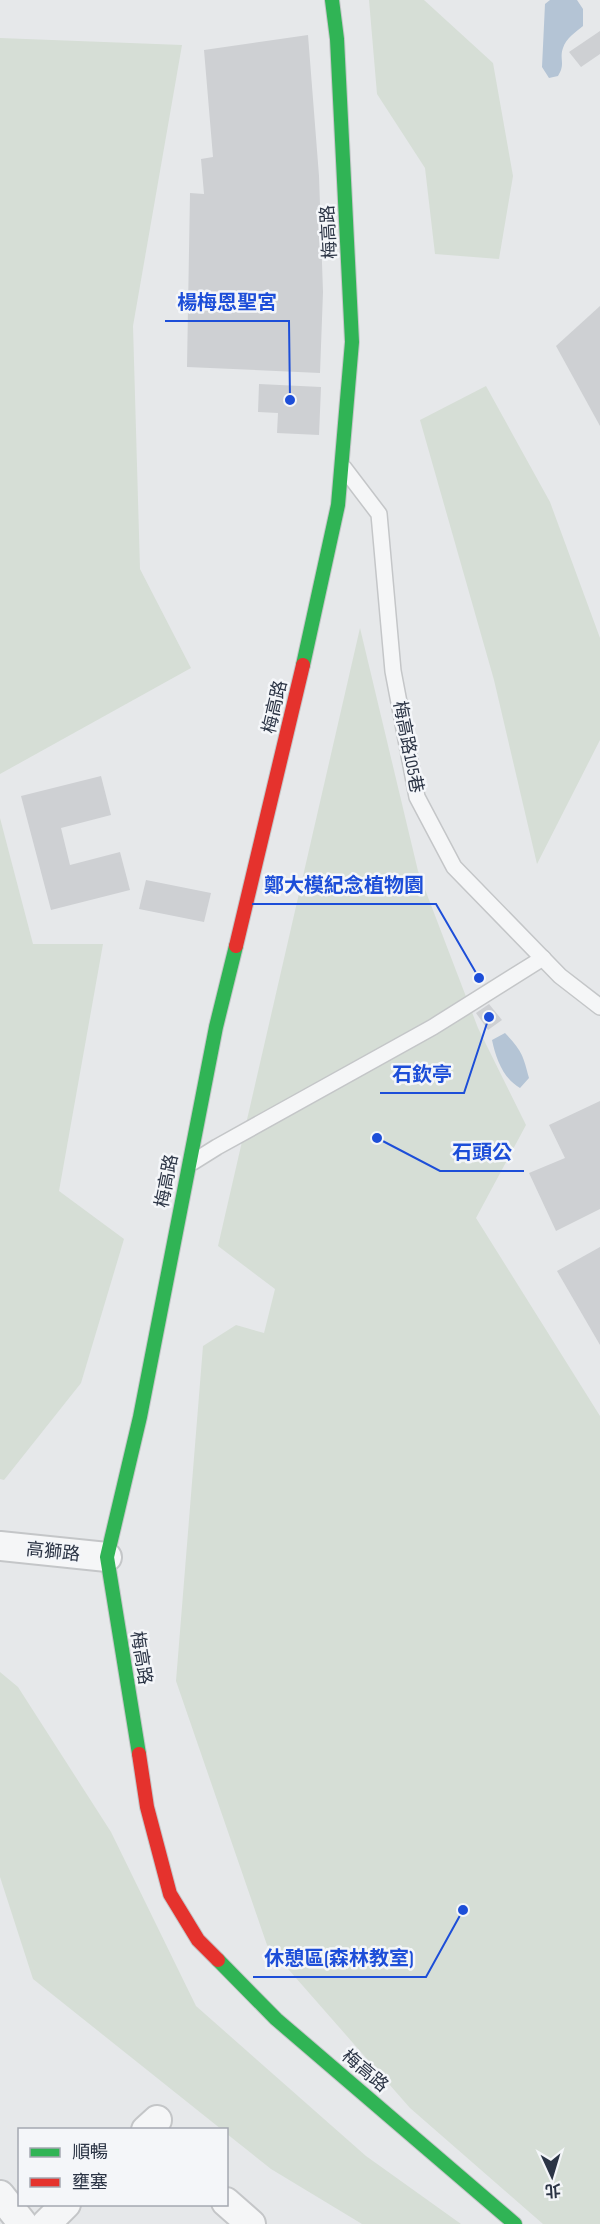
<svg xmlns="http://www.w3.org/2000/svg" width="600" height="2224" viewBox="0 0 600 2224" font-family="'Sofia Sans Condensed','Noto Sans TC',sans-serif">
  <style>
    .green { fill: #d6ded6 }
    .water { fill: #b4c4d5 }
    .building { fill: #ced0d3 }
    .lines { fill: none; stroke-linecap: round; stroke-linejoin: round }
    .lane-casing { stroke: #c4c6c8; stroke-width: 18 }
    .street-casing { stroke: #c4c6c8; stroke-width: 32 }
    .fast-casing { stroke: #c4c6c8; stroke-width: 16 }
    .jam-casing { stroke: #c4c6c8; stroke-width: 16 }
    .lane { stroke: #f5f6f7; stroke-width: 15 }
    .street { stroke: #f5f6f7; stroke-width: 28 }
    .fast { stroke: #30b455; stroke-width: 14 }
    .jam { stroke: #e5322d; stroke-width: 14 }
    .labels { text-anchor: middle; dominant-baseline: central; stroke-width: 5; stroke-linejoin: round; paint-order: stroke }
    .street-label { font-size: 18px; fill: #2b3445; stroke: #f4f6f9 }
    .leader { fill: none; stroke: #1d4ed8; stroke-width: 2 }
    .callout-dot { fill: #1d4ed8; stroke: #f4f6f9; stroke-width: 2 }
    .callout-label { font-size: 20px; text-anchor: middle; font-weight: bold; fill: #1d4ed8; stroke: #f4f6f9; stroke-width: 5; stroke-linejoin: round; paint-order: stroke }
  </style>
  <rect width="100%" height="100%" fill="#e6e8ea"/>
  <g class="green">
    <polygon points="369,0 424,0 493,63 513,176 499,259 435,254 425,168 377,94"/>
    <polygon points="0,38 182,45 133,326 140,569 191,668 0,774"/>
    <polygon points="486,386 550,502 600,638 600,740 537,864 494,680 420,420"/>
    <polygon points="360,628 418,871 478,1028 526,1125 476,1218 600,1416 600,2224 543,2224 410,2108 267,1945 176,1681 203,1346 236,1325 264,1333 275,1289 218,1246"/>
    <polygon points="0,818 33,944 103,944 59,1191 124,1239 81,1383 4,1480 0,1479"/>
    <polygon points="0,1672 18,1687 111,1832 196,2006 366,2156 461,2224 362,2224 271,2169 227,2134 226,2130 221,2129 33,1979 0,1877"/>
  </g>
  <g class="water">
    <path d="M550 0H577L583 9V26C576 32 566 38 563 48 559 59 566 64 558 76L549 78 542 67 545 4Z"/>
    <path d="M505 1033C522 1051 523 1055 529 1078L520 1088C503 1078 496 1059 492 1040Z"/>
  </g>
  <g class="building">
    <polygon points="600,31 600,54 581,67 569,52"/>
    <polygon points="308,35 319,176 323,292 320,373 187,367 190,193 204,194 201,159 213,157 204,50"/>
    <polygon points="600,306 600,426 556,346"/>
    <polygon points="259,384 321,387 319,435 277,433 278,413 258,412"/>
    <polygon points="101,776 111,815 61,828 70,865 120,852 130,890 51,910 21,796"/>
    <polygon points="146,880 211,893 204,922 139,909"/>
    <polygon points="489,1004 502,1020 488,1030 476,1013"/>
    <polygon points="600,1101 600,1209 556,1231 529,1173 565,1158 549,1125"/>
    <polygon points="600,1247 600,1345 557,1271"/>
  </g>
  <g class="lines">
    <g class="lane-casing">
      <g id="lane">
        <polyline points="344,468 379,514 393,671 417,797 454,867 560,976 600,1007"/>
        <polyline points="193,1162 217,1147 433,1027 543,958"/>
      </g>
    </g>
    <g class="street-casing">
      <g id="street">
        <polyline points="0,1546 107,1557"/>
        <polyline points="146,2130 157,2120"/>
        <polyline points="0,2195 23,2224"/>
        <polyline points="226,2202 251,2224"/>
        <polyline points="46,2224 66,2204"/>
      </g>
    </g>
    <g class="fast-casing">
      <g id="fast">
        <polyline points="303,665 338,505 352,342 337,39 332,0"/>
        <polyline points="139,1754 107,1557 140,1417 216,1027 236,946"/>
        <polyline points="218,1960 276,2019 515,2224"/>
      </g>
    </g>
    <g class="jam-casing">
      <g id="jam">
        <polyline points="236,946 303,665"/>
        <polyline points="139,1754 147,1807 170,1894 198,1940 218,1960"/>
      </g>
    </g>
    <use href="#lane" class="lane"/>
    <use href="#street" class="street"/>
    <use href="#fast" class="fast"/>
    <use href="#jam" class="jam"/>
  </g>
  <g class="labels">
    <g class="street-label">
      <text transform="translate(329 232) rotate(-93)">梅高路</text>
      <text transform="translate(275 707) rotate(-77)">梅高路</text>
      <text transform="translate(408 747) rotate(79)">梅高路105巷</text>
      <text transform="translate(167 1181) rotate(-79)">梅高路</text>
      <text transform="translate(53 1552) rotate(6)">高獅路</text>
      <text transform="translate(141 1658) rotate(81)">梅高路</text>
      <text transform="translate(365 2071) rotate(40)">梅高路</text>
    </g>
  </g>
  <path class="leader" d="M290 400L289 321H165M479 978L436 904H252M489 1017L464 1093H380M377 1138L440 1171H524M463 1910L426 1977H253"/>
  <g class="callout-dot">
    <circle cx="290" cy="400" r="6"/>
    <circle cx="479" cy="978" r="6"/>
    <circle cx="489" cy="1017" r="6"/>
    <circle cx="377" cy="1138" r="6"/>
    <circle cx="463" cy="1910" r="6"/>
  </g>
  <g class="callout-label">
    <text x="227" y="309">楊梅恩聖宮</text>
    <text x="344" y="892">鄭大模紀念植物園</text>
    <text x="422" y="1081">石欽亭</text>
    <text x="482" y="1159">石頭公</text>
    <text x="339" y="1965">休憩區(森林教室)</text>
  </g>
  <rect x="18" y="2128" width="210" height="78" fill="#f4f6f9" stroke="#a4a8b1" stroke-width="1.5"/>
  <rect x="30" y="2148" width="30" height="9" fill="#30b455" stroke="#a4a8b1" stroke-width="1.5"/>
  <text x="72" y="2158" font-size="18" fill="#2b3445">順暢</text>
  <rect x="30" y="2178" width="30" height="9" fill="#e5322d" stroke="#a4a8b1" stroke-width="1.5"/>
  <text x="72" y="2188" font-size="18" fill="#2b3445">壅塞</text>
  <g transform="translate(552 2176) rotate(176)" stroke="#f4f6f9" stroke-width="4.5" paint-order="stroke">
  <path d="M0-4.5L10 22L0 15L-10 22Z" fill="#2b3445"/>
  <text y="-9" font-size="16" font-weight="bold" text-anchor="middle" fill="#2b3445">北</text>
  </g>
</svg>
